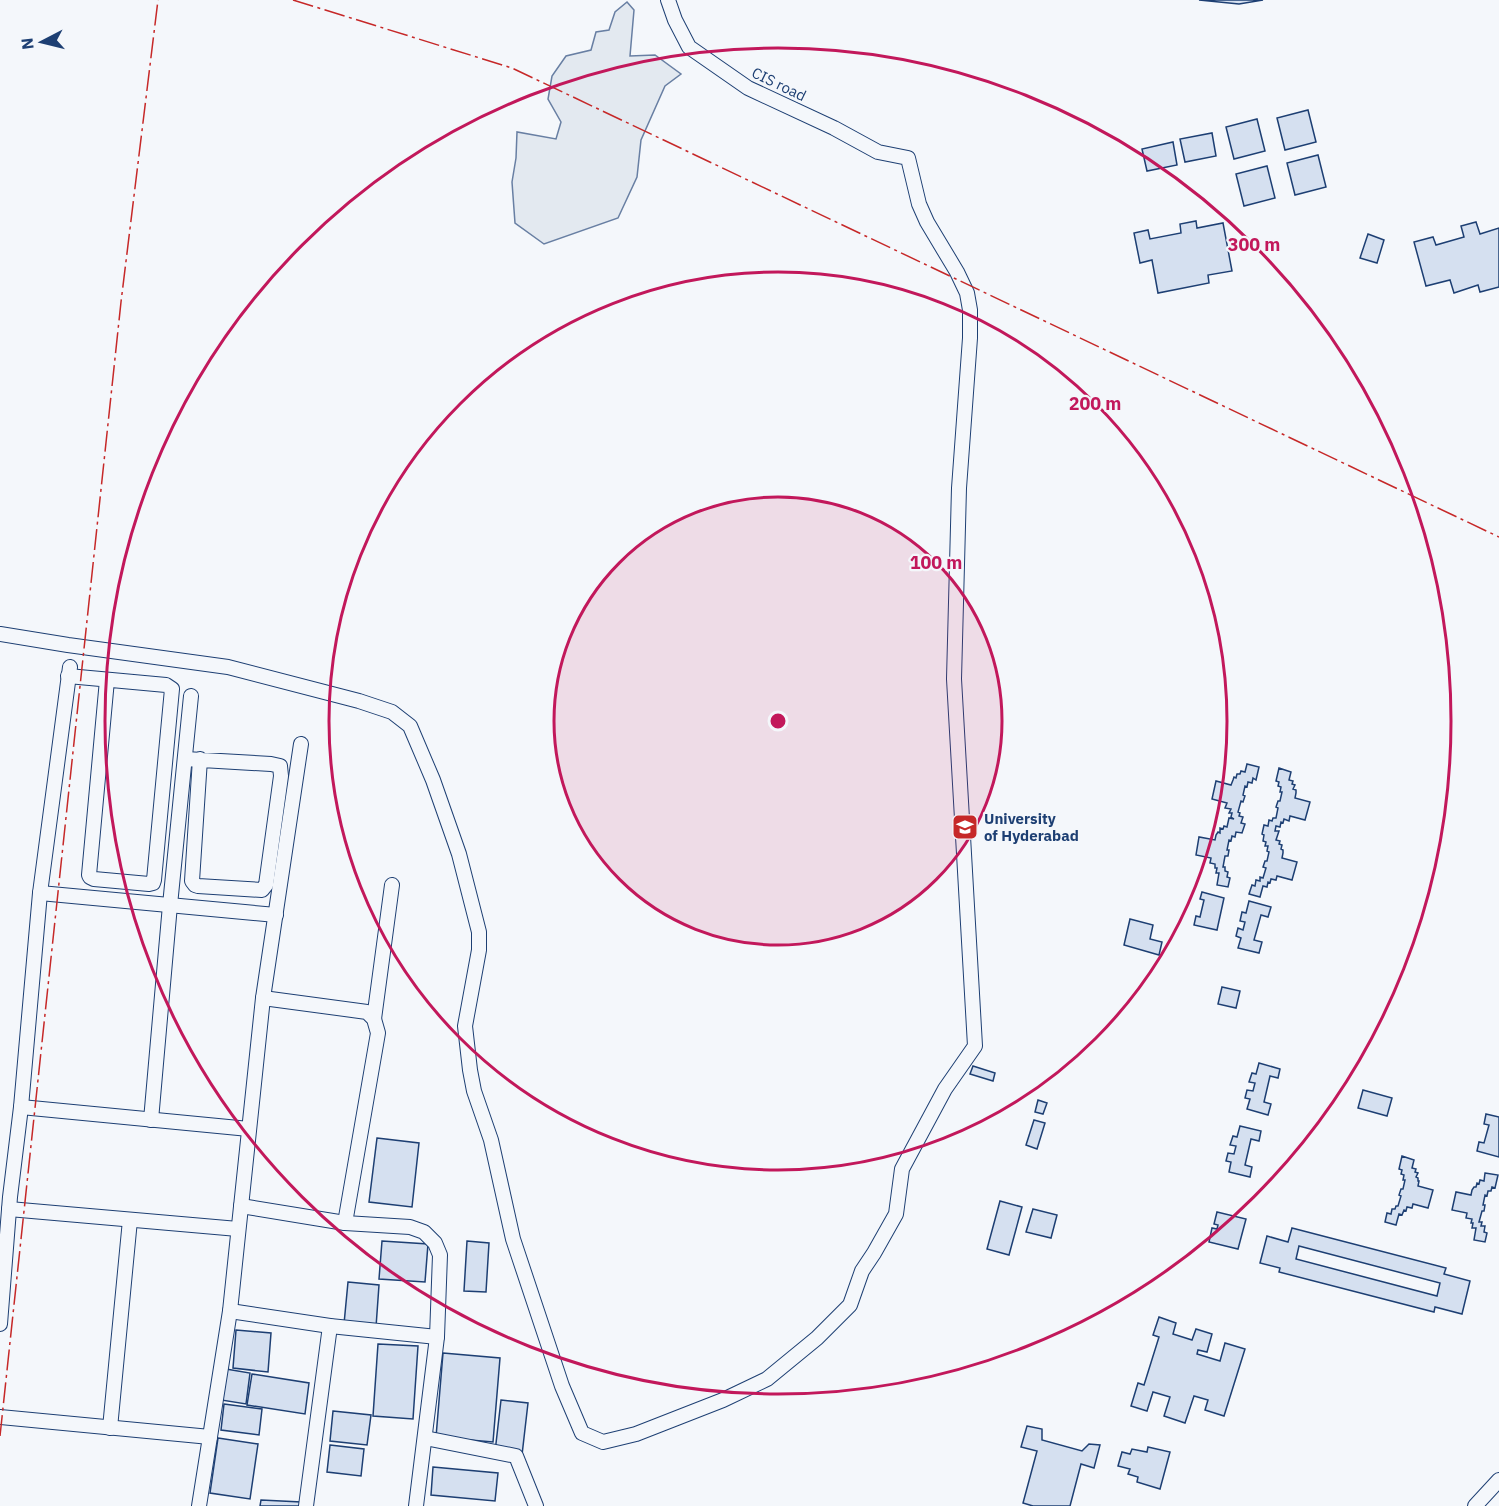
<svg xmlns="http://www.w3.org/2000/svg" width="1499" height="1506" viewBox="0 0 1499 1506" font-family="'IBM Plex Sans',sans-serif">
  <style>
    .green { fill: #e3e9f0; stroke: #687fa3; stroke-width: 1.5 }
    .building { fill: #d5e0f0; stroke: #1d3f73; stroke-width: 1.5; fill-rule: evenodd }
    .lines { fill: none; stroke-linecap: round; stroke-linejoin: round }
    .street-casing { stroke: #1d3f73; stroke-width: 16 }
    .street { stroke: #f4f7fb; stroke-width: 14 }
    .power { stroke: #c62828; stroke-width: 1.5; stroke-dasharray: 21 4.5 3 4.5; stroke-linecap: butt }
    .ring { fill: none; stroke: #c2185b; stroke-width: 3 }
    .labels { text-anchor: middle; dominant-baseline: central; stroke-width: 4.5; stroke-linejoin: round; paint-order: stroke }
    .street-label { font-size: 15px; fill: #1d3f73; stroke: #f4f7fb }
    .poi-label { font-size: 15px; font-weight: bold; fill: #1d3f73; stroke: #f4f7fb; text-anchor: start }
    .centre { fill: #c2185b; stroke: #f4f7fb; stroke-width: 3 }
    .ring-label { font-size: 18px; text-anchor: middle; font-weight: bold; fill: #c2185b; stroke: #f4f7fb; stroke-width: 4.5; stroke-linejoin: round; paint-order: stroke }
  </style>
  <rect width="100%" height="100%" fill="#f4f7fb"/>
  <polygon class="green" points="627,2 634,10 630,56 655,55 681,74 665,86 641,140 637,177 618,218 544,244 515,223 512,182 516,158 517,132 556,139 561,122 548,99 552,76 566,56 591,50 596,32 609,30 615,12"/>
  <g class="building">
    <polygon points="1199,0 1263,0 1239,4"/>
    <polygon points="1308,110 1316,142 1285,150 1277,118"/>
    <polygon points="1257,119 1265,151 1234,159 1226,127"/>
    <polygon points="1212,133 1216,156 1185,162 1180,139"/>
    <polygon points="1173,142 1177,165 1147,171 1142,149"/>
    <polygon points="1318,155 1326,187 1295,195 1287,163"/>
    <polygon points="1267,166 1275,198 1244,206 1236,174"/>
    <polygon points="1196,221 1197,228 1223,223 1232,271 1208,275 1209,283 1158,293 1152,260 1140,263 1134,233 1148,230 1150,239 1181,233 1180,224"/>
    <polygon points="1476,222 1480,234 1499,228 1499,287 1480,292 1478,285 1454,293 1450,280 1426,286 1414,242 1433,237 1436,245 1464,237 1461,226"/>
    <polygon points="1368,234 1384,240 1377,263 1360,258"/>
    <polygon points="1247,764 1259,767 1256,780 1253,778 1252,783 1248,782 1247,787 1245,786 1243,795 1245,796 1243,802 1241,801 1238,812 1240,813 1239,816 1243,817 1241,823 1245,824 1242,833 1236,832 1235,837 1232,836 1231,841 1229,840 1227,850 1229,850 1228,856 1225,856 1223,867 1225,867 1225,871 1228,872 1227,877 1230,878 1228,887 1217,885 1219,873 1216,873 1217,868 1215,868 1215,864 1210,863 1211,858 1196,855 1199,837 1215,840 1216,835 1218,832 1220,833 1220,828 1223,829 1224,826 1227,827 1229,818 1234,819 1231,817 1232,813 1229,813 1231,809 1225,808 1227,803 1212,799 1216,781 1231,785 1233,780 1234,777 1236,778 1237,774 1240,774 1241,771 1245,772"/>
    <polygon points="1279,768 1291,772 1289,780 1293,781 1292,784 1295,785 1293,789 1296,790 1296,793 1295,798 1310,802 1305,820 1290,816 1289,821 1284,819 1283,823 1281,822 1280,827 1276,826 1275,831 1279,831 1276,840 1280,841 1279,844 1282,845 1281,849 1283,850 1283,853 1282,858 1297,862 1292,880 1277,876 1276,880 1271,879 1270,883 1268,882 1267,887 1263,886 1260,897 1249,894 1252,885 1255,886 1256,880 1260,881 1260,877 1263,878 1266,868 1263,867 1265,861 1267,861 1269,852 1267,851 1268,846 1265,846 1266,842 1263,841 1264,835 1262,834 1264,825 1268,826 1269,820 1272,821 1273,818 1276,818 1278,808 1276,807 1278,801 1280,801 1282,792 1280,792 1281,787 1278,786 1279,782 1276,781"/>
    <polygon points="1202,892 1224,898 1217,930 1194,925 1196,916 1200,917 1204,900 1200,899"/>
    <polygon points="1249,901 1271,907 1268,917 1261,915 1254,940 1262,942 1259,953 1238,948 1241,938 1236,936 1238,928 1243,930 1245,922 1240,921 1242,912 1246,913"/>
    <polygon points="1130,919 1153,925 1150,939 1162,942 1159,955 1124,945"/>
    <polygon points="1222,987 1240,991 1236,1008 1218,1004"/>
    <polygon points="1259,1063 1280,1069 1278,1078 1270,1076 1264,1102 1271,1104 1268,1115 1247,1109 1250,1099 1245,1098 1247,1090 1253,1091 1255,1083 1249,1082 1252,1073 1256,1074"/>
    <polygon points="973,1066 995,1073 993,1081 970,1074"/>
    <polygon points="1363,1090 1392,1098 1387,1116 1358,1108"/>
    <polygon points="1038,1100 1047,1103 1043,1114 1035,1112"/>
    <polygon points="1486,1114 1499,1117 1499,1157 1477,1151 1479,1142 1484,1143 1489,1125 1484,1124"/>
    <polygon points="1034,1120 1045,1123 1037,1149 1026,1145"/>
    <polygon points="1240,1126 1261,1131 1259,1141 1251,1139 1245,1165 1252,1167 1250,1177 1229,1172 1231,1162 1226,1161 1228,1153 1234,1154 1236,1146 1230,1145 1233,1136 1237,1137"/>
    <polygon points="377,1138 419,1143 412,1207 369,1202"/>
    <polygon points="1402,1156 1414,1160 1412,1168 1416,1169 1415,1172 1418,1173 1416,1177 1418,1178 1418,1181 1419,1181 1418,1186 1433,1190 1428,1208 1413,1204 1412,1208 1407,1207 1406,1211 1404,1210 1402,1215 1399,1214 1396,1225 1385,1222 1387,1213 1391,1214 1392,1209 1395,1209 1396,1206 1398,1206 1401,1196 1399,1195 1401,1189 1403,1189 1405,1180 1403,1180 1404,1175 1401,1174 1402,1170 1399,1169"/>
    <polygon points="1485,1173 1498,1175 1495,1188 1492,1187 1491,1191 1488,1191 1487,1196 1485,1195 1483,1205 1485,1205 1484,1211 1482,1211 1479,1222 1482,1222 1481,1226 1485,1226 1484,1232 1487,1233 1485,1242 1474,1240 1476,1228 1472,1228 1473,1223 1471,1223 1472,1219 1466,1218 1467,1213 1452,1210 1456,1192 1471,1195 1472,1190 1474,1187 1476,1187 1477,1183 1479,1184 1480,1180 1484,1181"/>
    <polygon points="1000,1201 1022,1207 1009,1255 987,1249"/>
    <polygon points="1033,1209 1057,1215 1051,1238 1026,1232"/>
    <polygon points="1217,1212 1246,1219 1238,1249 1209,1242 1212,1228 1217,1229 1218,1225 1214,1224"/>
    <path d="M1292 1228 1446 1268 1444 1274 1470 1281 1462 1314 1435 1307 1434 1312 1279 1272 1280 1268 1260 1263 1267 1236 1288 1242ZM1299 1246 1440 1283 1437 1296 1296 1259Z"/>
    <polygon points="382,1241 428,1244 425,1282 379,1279"/>
    <polygon points="467,1241 489,1243 486,1292 464,1291"/>
    <polygon points="348,1282 379,1285 376,1327 344,1324"/>
    <polygon points="1159,1317 1176,1323 1173,1334 1192,1340 1196,1329 1212,1334 1207,1352 1198,1350 1197,1354 1220,1361 1225,1343 1245,1349 1224,1416 1205,1410 1208,1400 1194,1396 1185,1423 1164,1416 1170,1397 1153,1392 1147,1411 1131,1406 1138,1383 1144,1385 1159,1337 1153,1335"/>
    <polygon points="236,1330 271,1333 268,1372 233,1368"/>
    <polygon points="378,1344 418,1346 413,1419 373,1416"/>
    <polygon points="443,1353 500,1358 493,1442 436,1437"/>
    <polygon points="226,1369 250,1373 246,1404 221,1400"/>
    <polygon points="252,1374 309,1383 305,1414 247,1405"/>
    <polygon points="501,1400 528,1403 522,1455 495,1452"/>
    <polygon points="224,1404 262,1409 259,1435 221,1430"/>
    <polygon points="333,1411 371,1415 367,1445 330,1441"/>
    <polygon points="1027,1426 1042,1429 1042,1440 1082,1451 1089,1444 1100,1445 1094,1468 1081,1464 1070,1506 1033,1506 1023,1503 1037,1451 1021,1447"/>
    <polygon points="218,1438 258,1444 250,1499 210,1493"/>
    <polygon points="330,1445 364,1449 361,1476 327,1472"/>
    <polygon points="1148,1447 1170,1452 1160,1489 1137,1482 1138,1477 1128,1474 1130,1469 1118,1466 1122,1452 1130,1454 1132,1449 1147,1452"/>
    <polygon points="433,1467 498,1473 495,1501 431,1495"/>
    <polygon points="261,1500 301,1502 301,1506 260,1506"/>
  </g>
  <g class="lines">
    <g class="street-casing">
      <g id="street">
        <polyline points="0,634 68,645 228,667 359,701 392,712 410,726 433,780 459,854 479,932 479,950 465,1026 470,1070 474,1091 491,1140 513,1239 562,1386 582,1433 603,1442 636,1434 723,1400 767,1379 817,1338 850,1305 862,1271 874,1253 896,1214 902,1169 945,1089 975,1046 954,679 959,488 970,338 970,310 967,293 957,272 927,222 919,204 908,158 878,152 834,128 748,88 689,47 675,20 668,0"/>
        <polyline points="68,676 166,685 172,689 154,880 153,883 149,884 94,879 90,877 89,875 107,680"/>
        <polyline points="185,759 271,764 280,766 281,776 266,885 262,890 198,886 195,885 192,881 200,759"/>
        <polyline points="40,893 276,915"/>
        <polyline points="263,998 367,1012 374,1019 378,1033 345,1223"/>
        <polyline points="374,1019 392,885"/>
        <polyline points="21,1107 249,1129"/>
        <polyline points="151,1120 170,905 191,696"/>
        <polyline points="241,1206 345,1223 410,1227 424,1232 435,1243 440,1255 437,1337 416,1506"/>
        <polyline points="9,1209 238,1229"/>
        <polyline points="230,1311 330,1326 437,1337"/>
        <polyline points="0,1324 10,1197 21,1107 40,893 70,667"/>
        <polyline points="0,1417 210,1437"/>
        <polyline points="110,1428 130,1220"/>
        <polyline points="425,1438 516,1456 536,1506"/>
        <polyline points="199,1506 230,1311 263,998 301,744"/>
        <polyline points="306,1506 330,1326"/>
        <polyline points="1475,1506 1499,1480"/>
      </g>
    </g>
    <use href="#street" class="street"/>
    <g class="power">
      <polyline points="293,0 512,68 1499,537"/>
      <polyline points="0,1436 121,302 158,0"/>
    </g>
  </g>
  <circle cx="778" cy="721" r="224" fill="#c2185b" fill-opacity=".12"/>
  <g class="ring">
    <circle cx="778" cy="721" r="224"/>
    <circle cx="778" cy="721" r="449"/>
    <circle cx="778" cy="721" r="673"/>
  </g>
  <defs>
    <g id="university-square" transform="scale(1.35)"><rect x="-9" y="-9" width="18" height="18" rx="4" fill="#c62828" stroke="#f4f7fb"/><path d="M0-5L7-2L0 1L-7-2ZM-4 1L0 2.5L4 1V4Q0 6-4 4Z" fill="#fff"/></g>
  </defs>
  <g fill-rule="evenodd">
    <use href="#university-square" x="965" y="827"/>
  </g>
  <g class="labels">
    <g class="street-label">
      <text transform="translate(779 84) rotate(26)">CIS road</text>
    </g>
    <g class="poi-label">
      <text x="984" y="818">University<tspan x="984" dy="17">of Hyderabad</tspan></text>
    </g>
  </g>
  <circle cx="778" cy="721" r="9" class="centre"/>
  <g class="ring-label">
    <text x="1254" y="251">300 m</text>
    <text x="1095" y="410">200 m</text>
    <text x="936" y="569">100 m</text>
  </g>
  <g transform="translate(42 42) rotate(263)" stroke="#f4f7fb" stroke-width="4.5" paint-order="stroke">
  <path d="M0-4.5L10 22L0 15L-10 22Z" fill="#1d3f73"/>
  <text y="-9" font-size="16" font-weight="bold" text-anchor="middle" fill="#1d3f73">N</text>
  </g>
</svg>
